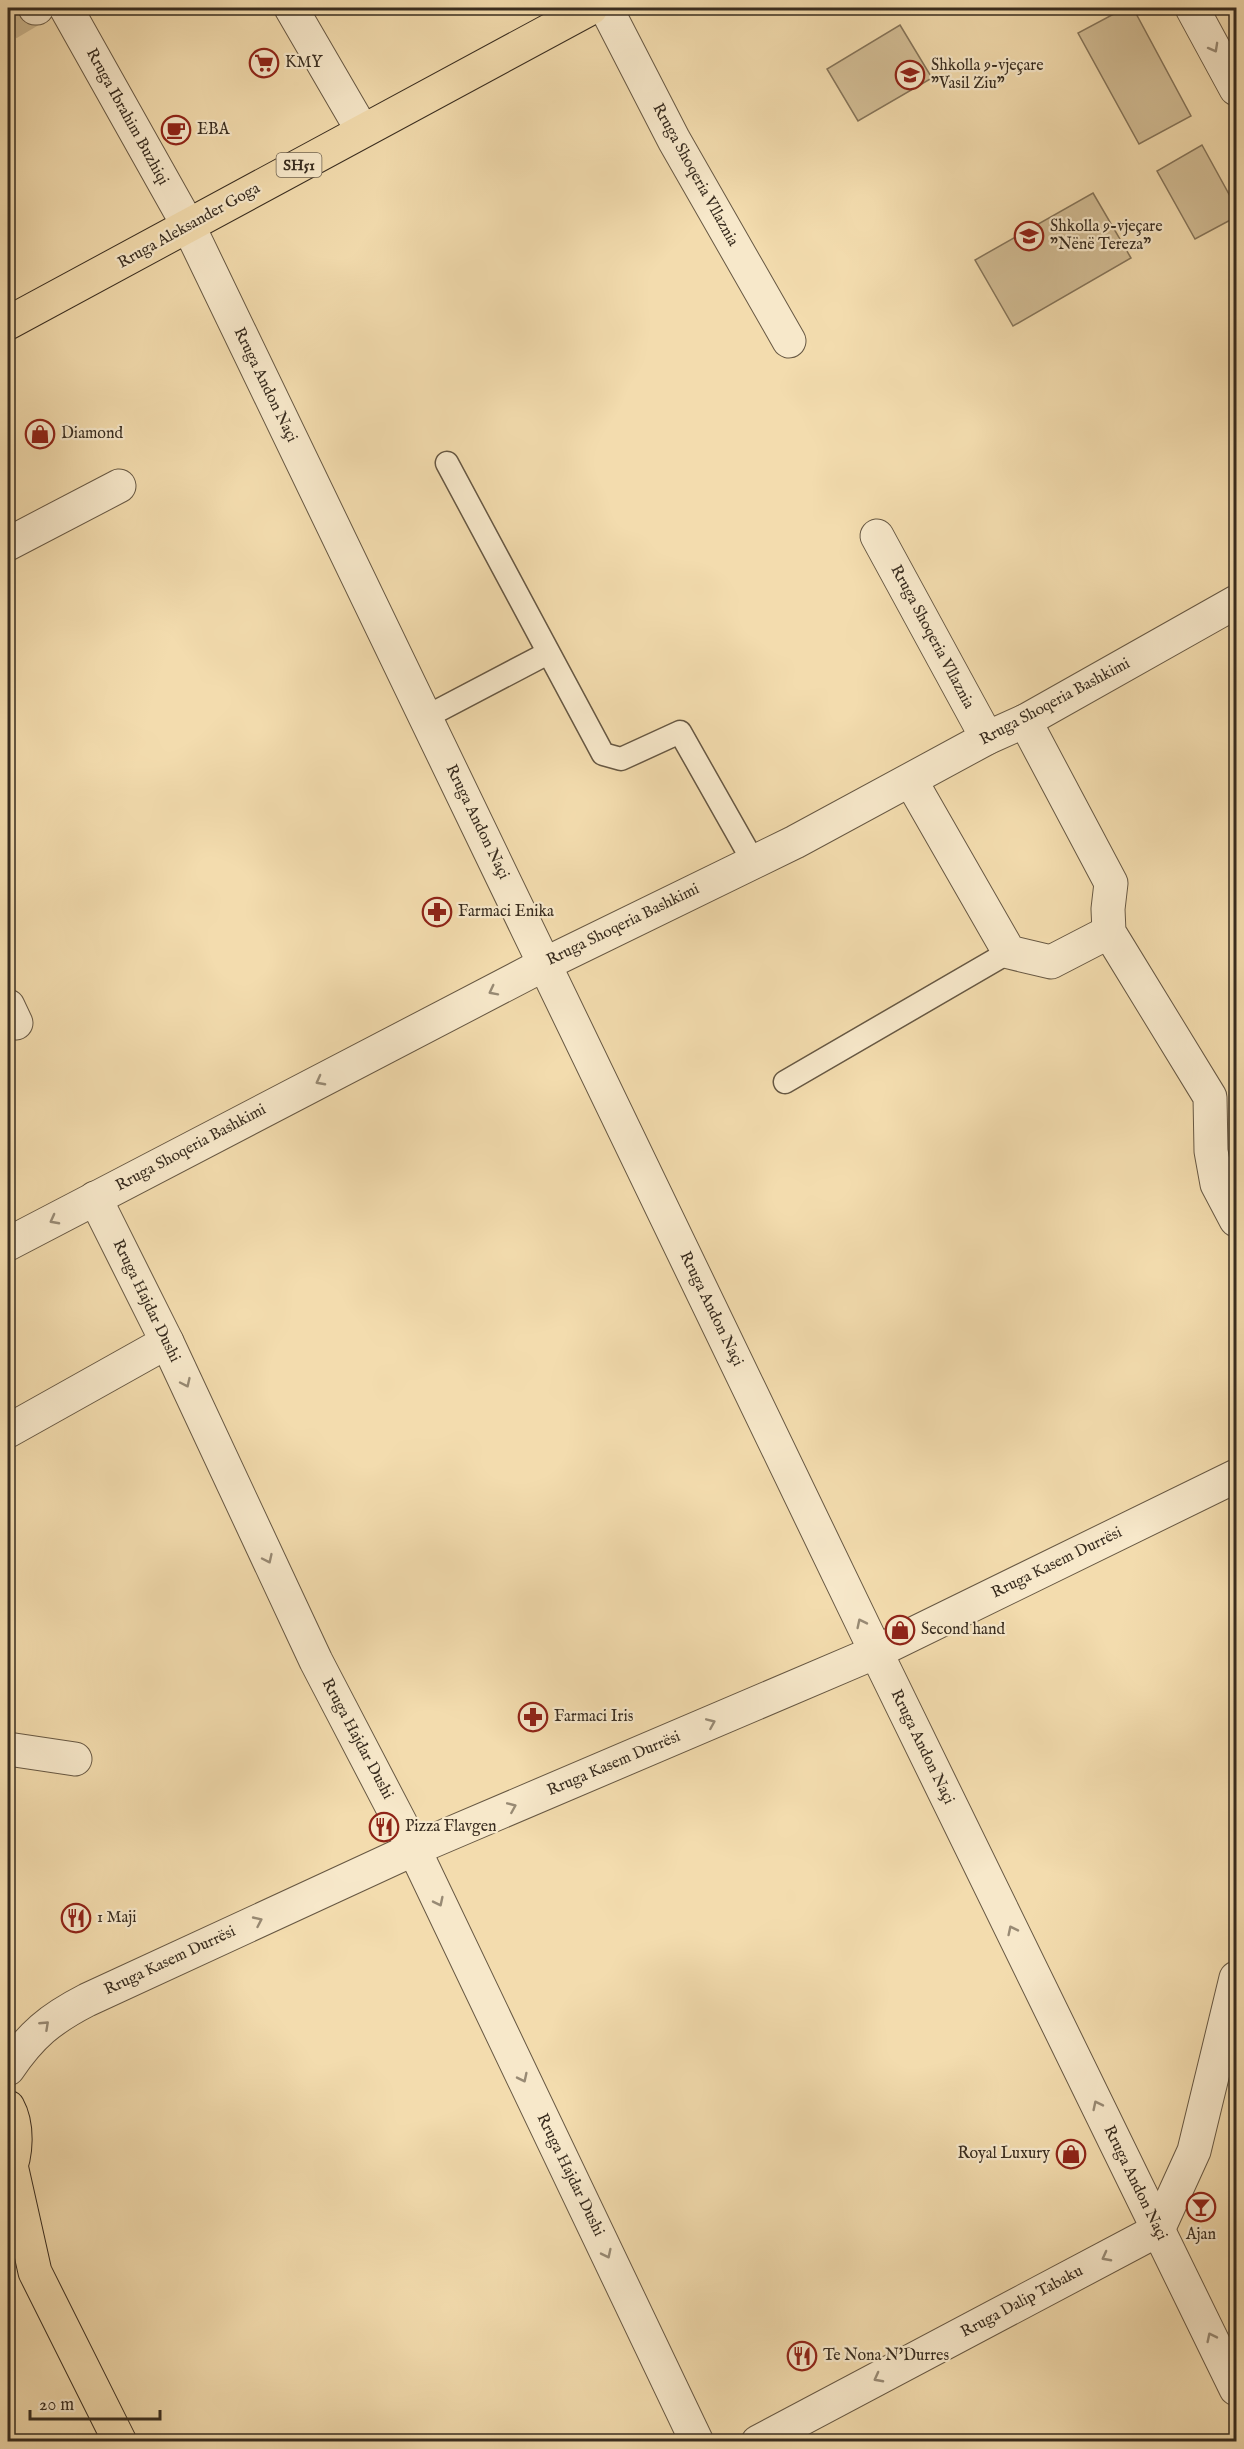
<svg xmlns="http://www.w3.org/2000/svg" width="1244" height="2449" viewBox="0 0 1244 2449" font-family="'IM FELL English',serif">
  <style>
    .green { fill: #d3be96; stroke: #86755a; stroke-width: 1.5 }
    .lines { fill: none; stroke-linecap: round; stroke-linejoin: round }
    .street-tunnel { stroke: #ceb991; stroke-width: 33; stroke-dasharray: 33 16; stroke-linecap: butt }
    .lane-casing { stroke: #675843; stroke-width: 25 }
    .street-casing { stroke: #675843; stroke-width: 35 }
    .primary-casing { stroke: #382c1f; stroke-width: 35 }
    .lane { stroke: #f7e8ca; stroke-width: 22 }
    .street { stroke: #f7e8ca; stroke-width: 33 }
    .primary { stroke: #f3dcae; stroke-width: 33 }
    .oneway { stroke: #988a74 }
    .labels { text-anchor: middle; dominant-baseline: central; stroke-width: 4.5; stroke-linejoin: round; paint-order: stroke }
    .shield { fill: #f7e8ca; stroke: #716452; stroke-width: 1.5 }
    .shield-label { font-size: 15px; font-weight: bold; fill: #382c1f }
    .poi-label { font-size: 16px; fill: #382c1f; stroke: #f7e8ca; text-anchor: start }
    .street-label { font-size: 16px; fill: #382c1f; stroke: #f7e8ca }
  </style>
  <rect width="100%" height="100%" fill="#f3dcae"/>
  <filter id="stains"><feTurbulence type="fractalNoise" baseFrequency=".00333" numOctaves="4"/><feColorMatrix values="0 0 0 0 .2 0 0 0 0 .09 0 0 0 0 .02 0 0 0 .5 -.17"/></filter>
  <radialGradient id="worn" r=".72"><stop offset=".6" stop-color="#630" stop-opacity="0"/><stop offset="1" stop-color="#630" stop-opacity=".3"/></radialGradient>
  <g class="green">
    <polygon points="1125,8 1133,8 1191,116 1139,144 1078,33"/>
    <polygon points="900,25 932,78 858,121 827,69"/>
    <polygon points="1202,145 1236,207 1236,217 1195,239 1157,171"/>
    <polygon points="1093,193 1131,258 1013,326 975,260"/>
  </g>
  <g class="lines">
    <polyline class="street-tunnel" points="8,24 35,8"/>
    <g class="lane-casing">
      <g id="lane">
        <polyline points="447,463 603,754 621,759 680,732 753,861"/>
        <polyline points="426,717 548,653"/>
        <polyline points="785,1082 1009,952"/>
      </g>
    </g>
    <g class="street-casing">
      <g id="street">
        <polyline points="35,8 37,8"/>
        <polyline points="66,8 189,227 876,1652 1236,2389"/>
        <polyline points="291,8 362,130"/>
        <polyline points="606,8 674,140 789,341"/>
        <polyline points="1192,8 1236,89"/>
        <polyline points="877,536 987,738"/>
        <polyline points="8,544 119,486"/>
        <polyline points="1025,721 1111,883 1108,909 1109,932 1210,1097 1211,1151 1217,1184 1236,1220"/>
        <polyline points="911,781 1009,952 1051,962 1109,932"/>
        <polyline points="8,1006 16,1023"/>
        <polyline points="95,1198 167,1342 316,1661 414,1849 697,2442"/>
        <polyline points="8,1244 545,964 795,842 987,738 1025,721 1236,602"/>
        <polyline points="8,1431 167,1342"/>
        <polyline points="8,1749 75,1759"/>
        <path d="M8 2069C31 2035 50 2019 87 2000L414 1849 876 1652 1236 1476"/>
        <polyline points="758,2442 1158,2230 1194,2151 1236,1978"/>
      </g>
    </g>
    <g class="primary-casing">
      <g id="primary">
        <polyline points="8,323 591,8"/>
        <path d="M8 2107C18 2125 17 2155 8 2173"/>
        <polyline points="11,2165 35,2272 120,2442"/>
      </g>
    </g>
    <use href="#lane" class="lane"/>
    <use href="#street" class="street"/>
    <use href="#primary" class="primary"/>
  </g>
  <defs><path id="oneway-chevron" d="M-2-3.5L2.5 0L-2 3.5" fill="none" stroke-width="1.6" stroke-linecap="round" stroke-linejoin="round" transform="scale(1.5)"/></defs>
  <g class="oneway">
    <use href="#oneway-chevron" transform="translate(1214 48) rotate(61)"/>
    <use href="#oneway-chevron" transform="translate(493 991) rotate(153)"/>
    <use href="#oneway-chevron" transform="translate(320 1081) rotate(152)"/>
    <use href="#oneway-chevron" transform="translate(54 1220) rotate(152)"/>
    <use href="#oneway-chevron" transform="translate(186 1383) rotate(65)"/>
    <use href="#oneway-chevron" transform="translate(268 1559) rotate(65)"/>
    <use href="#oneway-chevron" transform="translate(861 1623) rotate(-116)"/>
    <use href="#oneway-chevron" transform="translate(711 1723) rotate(-23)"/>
    <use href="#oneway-chevron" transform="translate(512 1807) rotate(-23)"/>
    <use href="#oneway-chevron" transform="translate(439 1902) rotate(64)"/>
    <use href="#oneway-chevron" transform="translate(258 1921) rotate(-25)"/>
    <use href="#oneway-chevron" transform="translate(1012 1930) rotate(-116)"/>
    <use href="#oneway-chevron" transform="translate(45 2025) rotate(-43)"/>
    <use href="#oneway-chevron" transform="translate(523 2078) rotate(64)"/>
    <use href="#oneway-chevron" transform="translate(1097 2105) rotate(-116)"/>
    <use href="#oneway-chevron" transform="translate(607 2254) rotate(64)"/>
    <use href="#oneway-chevron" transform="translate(1106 2257) rotate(152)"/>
    <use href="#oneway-chevron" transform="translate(1211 2337) rotate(-116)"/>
    <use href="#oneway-chevron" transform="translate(878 2378) rotate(152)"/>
  </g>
  <defs>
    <g id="supermarket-ring" transform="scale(1.5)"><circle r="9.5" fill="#f7e8ca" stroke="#8f2418" stroke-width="1.5"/><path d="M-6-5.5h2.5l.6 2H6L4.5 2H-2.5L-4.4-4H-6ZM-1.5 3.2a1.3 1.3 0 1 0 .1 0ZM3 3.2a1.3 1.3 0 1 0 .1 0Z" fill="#8f2418"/></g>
    <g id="school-ring" transform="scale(1.5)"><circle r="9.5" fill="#f7e8ca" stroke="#8f2418" stroke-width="1.5"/><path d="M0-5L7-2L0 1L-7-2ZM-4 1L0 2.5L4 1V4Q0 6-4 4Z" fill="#8f2418"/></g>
    <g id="cafe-ring" transform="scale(1.5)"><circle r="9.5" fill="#f7e8ca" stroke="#8f2418" stroke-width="1.5"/><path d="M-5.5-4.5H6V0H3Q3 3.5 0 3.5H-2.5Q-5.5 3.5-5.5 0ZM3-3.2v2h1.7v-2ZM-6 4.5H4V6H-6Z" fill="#8f2418"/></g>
    <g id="shop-ring" transform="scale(1.5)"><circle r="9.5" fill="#f7e8ca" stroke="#8f2418" stroke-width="1.5"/><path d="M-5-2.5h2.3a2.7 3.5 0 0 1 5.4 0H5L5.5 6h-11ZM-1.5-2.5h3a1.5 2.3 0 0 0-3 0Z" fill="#8f2418"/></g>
    <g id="pharmacy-ring" transform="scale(1.5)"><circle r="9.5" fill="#f7e8ca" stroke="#8f2418" stroke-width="1.5"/><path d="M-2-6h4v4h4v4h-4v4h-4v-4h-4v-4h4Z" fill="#8f2418"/></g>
    <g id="restaurant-ring" transform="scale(1.5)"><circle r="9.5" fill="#f7e8ca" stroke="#8f2418" stroke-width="1.5"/><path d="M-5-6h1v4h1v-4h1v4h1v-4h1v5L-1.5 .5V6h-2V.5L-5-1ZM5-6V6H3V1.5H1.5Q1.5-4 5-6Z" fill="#8f2418"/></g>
    <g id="bar-ring" transform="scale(1.5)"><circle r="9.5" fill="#f7e8ca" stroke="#8f2418" stroke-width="1.5"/><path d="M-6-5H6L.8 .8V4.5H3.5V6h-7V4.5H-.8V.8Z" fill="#8f2418"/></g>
  </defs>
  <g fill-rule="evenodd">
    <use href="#supermarket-ring" x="264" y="63"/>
    <use href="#school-ring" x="910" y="75"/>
    <use href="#cafe-ring" x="176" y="130"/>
    <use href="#school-ring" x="1029" y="236"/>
    <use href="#shop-ring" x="40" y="434"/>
    <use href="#pharmacy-ring" x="437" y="912"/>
    <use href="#shop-ring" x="900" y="1630"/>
    <use href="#pharmacy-ring" x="533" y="1717"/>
    <use href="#restaurant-ring" x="384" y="1827"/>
    <use href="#restaurant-ring" x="76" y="1918"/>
    <use href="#shop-ring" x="1071" y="2154"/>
    <use href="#bar-ring" x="1201" y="2207"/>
    <use href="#restaurant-ring" x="802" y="2356"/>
  </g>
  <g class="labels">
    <rect class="shield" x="276.5" y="153" width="45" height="24" rx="4.5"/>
    <g class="shield-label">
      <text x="299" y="165">SH51</text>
    </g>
    <g class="poi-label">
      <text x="285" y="63">KMY</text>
      <text x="931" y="66">Shkolla 9-vjeçare<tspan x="931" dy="18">"Vasil Ziu"</tspan></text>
      <text x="197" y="130">EBA</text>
      <text x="1050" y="227">Shkolla 9-vjeçare<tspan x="1050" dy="18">"Nënë Tereza"</tspan></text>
      <text x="61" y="434">Diamond</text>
      <text x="458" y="912">Farmaci Enika</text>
      <text x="921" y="1630">Second hand</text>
      <text x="554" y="1717">Farmaci Iris</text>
      <text x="405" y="1827">Pizza Flavgen</text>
      <text x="97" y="1918">1 Maji</text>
      <text x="1050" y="2154" text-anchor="end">Royal Luxury</text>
      <text x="1201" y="2235" text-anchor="middle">Ajan</text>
      <text x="823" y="2356">Te Nona N'Durres</text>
    </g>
    <g class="street-label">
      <text transform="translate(127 117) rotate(61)">Rruga Ibrahim Buzhiqi</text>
      <text transform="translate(695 175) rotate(61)">Rruga Shoqeria Vllaznia</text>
      <text transform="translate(189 226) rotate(-29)">Rruga Aleksander Goga</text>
      <text transform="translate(265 385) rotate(64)">Rruga Andon Naçi</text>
      <text transform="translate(932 637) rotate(62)">Rruga Shoqeria Vllaznia</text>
      <text transform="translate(1055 702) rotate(-28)">Rruga Shoqeria Bashkimi</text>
      <text transform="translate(477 822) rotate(64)">Rruga Andon Naçi</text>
      <text transform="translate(623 925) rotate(-26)">Rruga Shoqeria Bashkimi</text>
      <text transform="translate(191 1148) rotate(-28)">Rruga Shoqeria Bashkimi</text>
      <text transform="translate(146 1301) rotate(64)">Rruga Hajdar Dushi</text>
      <text transform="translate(711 1309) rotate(64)">Rruga Andon Naçi</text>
      <text transform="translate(1057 1563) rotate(-26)">Rruga Kasem Durrësi</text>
      <text transform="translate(357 1739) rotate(62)">Rruga Hajdar Dushi</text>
      <text transform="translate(922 1747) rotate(64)">Rruga Andon Naçi</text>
      <text transform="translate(614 1764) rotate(-23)">Rruga Kasem Durrësi</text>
      <text transform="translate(170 1961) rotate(-25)">Rruga Kasem Durrësi</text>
      <text transform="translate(570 2175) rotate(64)">Rruga Hajdar Dushi</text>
      <text transform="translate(1135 2183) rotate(64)">Rruga Andon Naçi</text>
      <text transform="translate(1022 2302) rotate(-28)">Rruga Dalip Tabaku</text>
    </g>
  </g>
  <rect width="1244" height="2449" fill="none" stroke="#f3dcae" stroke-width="30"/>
  <rect x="9" y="9" width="1226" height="2431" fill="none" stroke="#382c1f" stroke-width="3"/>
  <rect x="15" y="15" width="1214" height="2419" fill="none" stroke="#382c1f" stroke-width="1.5"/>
  <path d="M30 2410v9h130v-9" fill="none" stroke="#382c1f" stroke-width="3"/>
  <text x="39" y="2410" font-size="18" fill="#382c1f" stroke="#f7e8ca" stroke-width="4.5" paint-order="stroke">20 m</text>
  <rect width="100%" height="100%" filter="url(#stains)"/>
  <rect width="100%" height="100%" fill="url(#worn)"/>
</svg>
